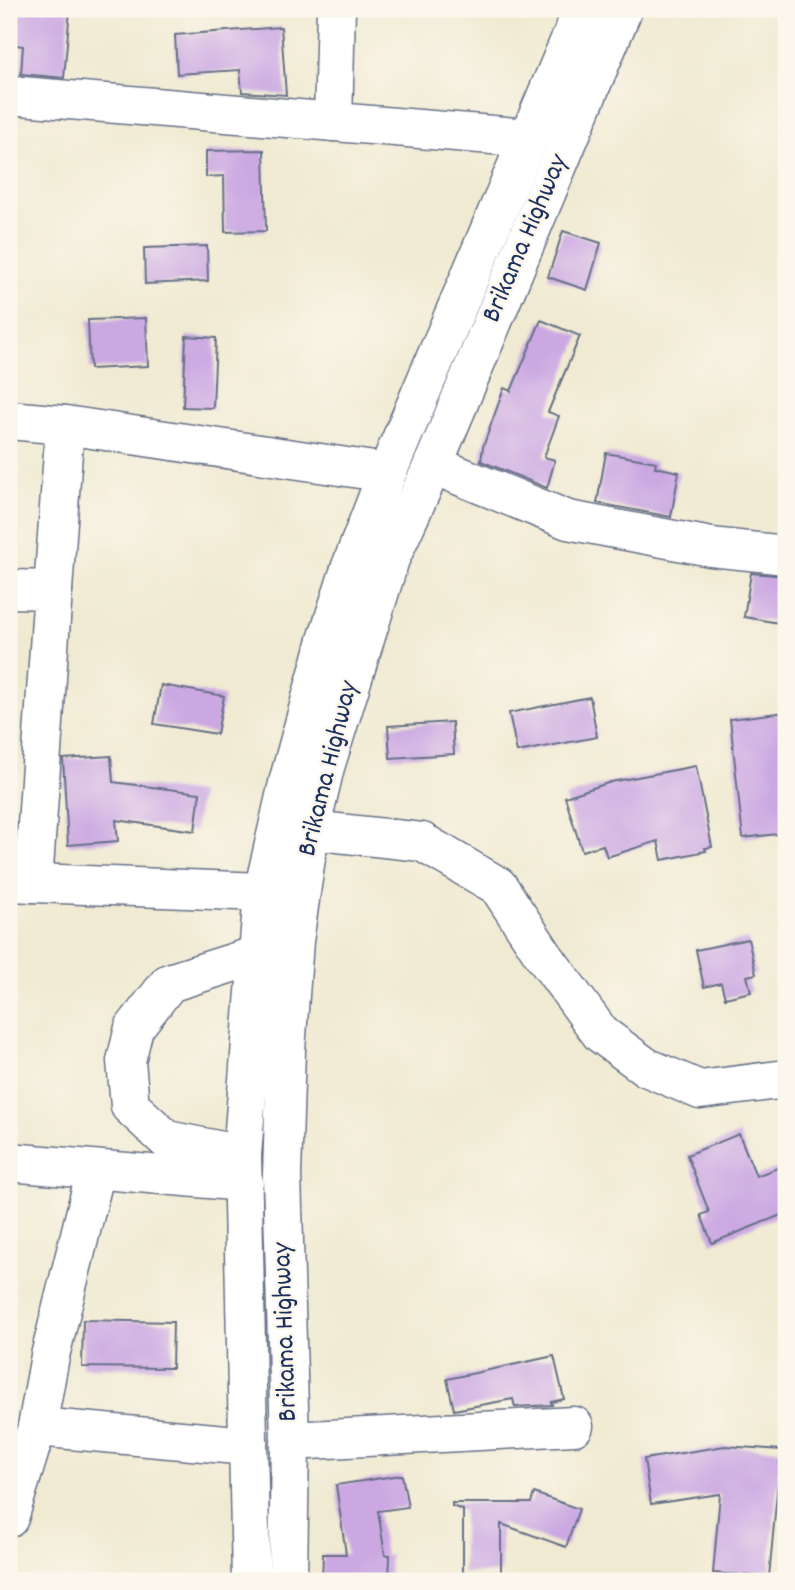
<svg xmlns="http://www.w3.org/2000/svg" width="795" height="1590" viewBox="0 0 795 1590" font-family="Dekko,sans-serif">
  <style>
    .building { fill: #cba8e2 }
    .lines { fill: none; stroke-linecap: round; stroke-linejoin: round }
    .minor-casing { stroke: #667087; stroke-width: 41 }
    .highway-casing { stroke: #667087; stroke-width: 41 }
    .minor { stroke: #fff; stroke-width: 38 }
    .highway { stroke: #fff; stroke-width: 38 }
    .labels { text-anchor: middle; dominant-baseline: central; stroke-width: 5; stroke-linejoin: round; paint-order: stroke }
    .street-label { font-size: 28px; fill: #1b2f5e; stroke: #fbf7ec }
  </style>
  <rect width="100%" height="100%" fill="#fbf7ec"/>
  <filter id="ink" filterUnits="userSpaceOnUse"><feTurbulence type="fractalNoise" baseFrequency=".0143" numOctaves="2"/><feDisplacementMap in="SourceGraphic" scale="14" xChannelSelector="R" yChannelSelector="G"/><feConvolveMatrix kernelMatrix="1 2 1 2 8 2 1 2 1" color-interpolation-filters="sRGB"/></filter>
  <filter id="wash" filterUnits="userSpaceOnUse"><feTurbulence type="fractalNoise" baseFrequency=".00686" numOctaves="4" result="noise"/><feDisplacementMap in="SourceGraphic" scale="28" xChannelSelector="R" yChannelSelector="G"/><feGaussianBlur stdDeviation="1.57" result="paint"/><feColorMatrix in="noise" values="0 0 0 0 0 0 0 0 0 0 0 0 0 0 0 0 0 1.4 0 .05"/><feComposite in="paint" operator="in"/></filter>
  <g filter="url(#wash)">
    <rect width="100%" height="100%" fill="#f0ead2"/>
    <g id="blocks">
      <g class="building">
        <polygon points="12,9 70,9 64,78 21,74 23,46 9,44"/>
        <polygon points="281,27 286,95 242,92 240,70 177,74 175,35"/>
        <polygon points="264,150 266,231 225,232 224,176 206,177 206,151"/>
        <polygon points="563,231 601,243 587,290 548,277"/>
        <polygon points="207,246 208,281 145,284 144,248"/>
        <polygon points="146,318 148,366 90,369 88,320"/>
        <polygon points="541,320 580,336 548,412 559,416 544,457 555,460 547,488 481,461 483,447 504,388 511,391"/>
        <polygon points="186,336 216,338 213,408 183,407"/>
        <polygon points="606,453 656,462 655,467 679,472 671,517 597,503"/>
        <polygon points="751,573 786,576 779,623 744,617"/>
        <polygon points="161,685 224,696 217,734 154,724"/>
        <polygon points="590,697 597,737 517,752 509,713"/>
        <polygon points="786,712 786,833 743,838 730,719"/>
        <polygon points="452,722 454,754 390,758 388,726"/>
        <polygon points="111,756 113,782 200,793 195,831 116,820 118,841 68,845 63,759"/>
        <polygon points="696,766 712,847 705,848 706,851 662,860 658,841 607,857 603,845 582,851 565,797 611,782"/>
        <polygon points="748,939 756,974 747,976 751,992 725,998 721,983 704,987 696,950"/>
        <polygon points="739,1134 756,1176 786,1165 786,1213 712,1243 701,1215 709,1212 687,1155"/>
        <polygon points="83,1320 173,1322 172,1368 82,1367"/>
        <polygon points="554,1356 564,1399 551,1402 552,1405 515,1407 513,1399 454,1410 447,1379"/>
        <polygon points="725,1446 781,1450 769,1577 713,1573 720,1494 651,1504 644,1459"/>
        <polygon points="402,1475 408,1507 378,1511 385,1555 390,1555 389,1581 322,1581 323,1554 346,1554 336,1485"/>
        <polygon points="534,1493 579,1509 566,1547 501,1524 501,1573 463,1573 463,1510 452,1506 452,1503 531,1503"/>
      </g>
    </g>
  </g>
  <g filter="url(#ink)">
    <use href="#blocks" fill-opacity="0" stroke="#667087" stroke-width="2"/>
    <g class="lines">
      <g class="minor-casing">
        <g id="minor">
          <polyline points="9,95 528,138"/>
          <polyline points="333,122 336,9"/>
          <polyline points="9,420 65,425 387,473"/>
          <polyline points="433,465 568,520 711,547 786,555"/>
          <polyline points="9,589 53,590 33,883"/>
          <polyline points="53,590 65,425"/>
          <polyline points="310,830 422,842 498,886 544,956 601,1034 646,1067 700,1090 786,1079"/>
          <polyline points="9,882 263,892"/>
          <polyline points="242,1155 167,1140 130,1106 126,1061 134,1028 169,983 257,955"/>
          <polyline points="9,1162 244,1182"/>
          <polyline points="37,1427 248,1446"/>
          <polyline points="290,1441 574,1426"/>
          <polyline points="9,1518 37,1427 50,1356 96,1170"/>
        </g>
      </g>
      <g class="highway-casing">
        <g id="highway">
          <polyline points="251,1581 242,1155 263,892 289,779 327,640 350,569 387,473 583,9"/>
          <polyline points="288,1581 290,1441 282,1175 286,1050 294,941 310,830 325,767 390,559 433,465 623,9"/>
        </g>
      </g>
      <use href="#minor" class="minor"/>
      <use href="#highway" class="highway"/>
    </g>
  </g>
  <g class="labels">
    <g class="street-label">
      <text transform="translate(527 239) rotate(-67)">Brikama Highway</text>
      <text transform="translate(330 769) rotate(-76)">Brikama Highway</text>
      <text transform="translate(287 1332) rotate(-92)">Brikama Highway</text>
    </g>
  </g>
  <rect width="795" height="1590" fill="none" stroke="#fbf7ec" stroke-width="35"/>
</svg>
